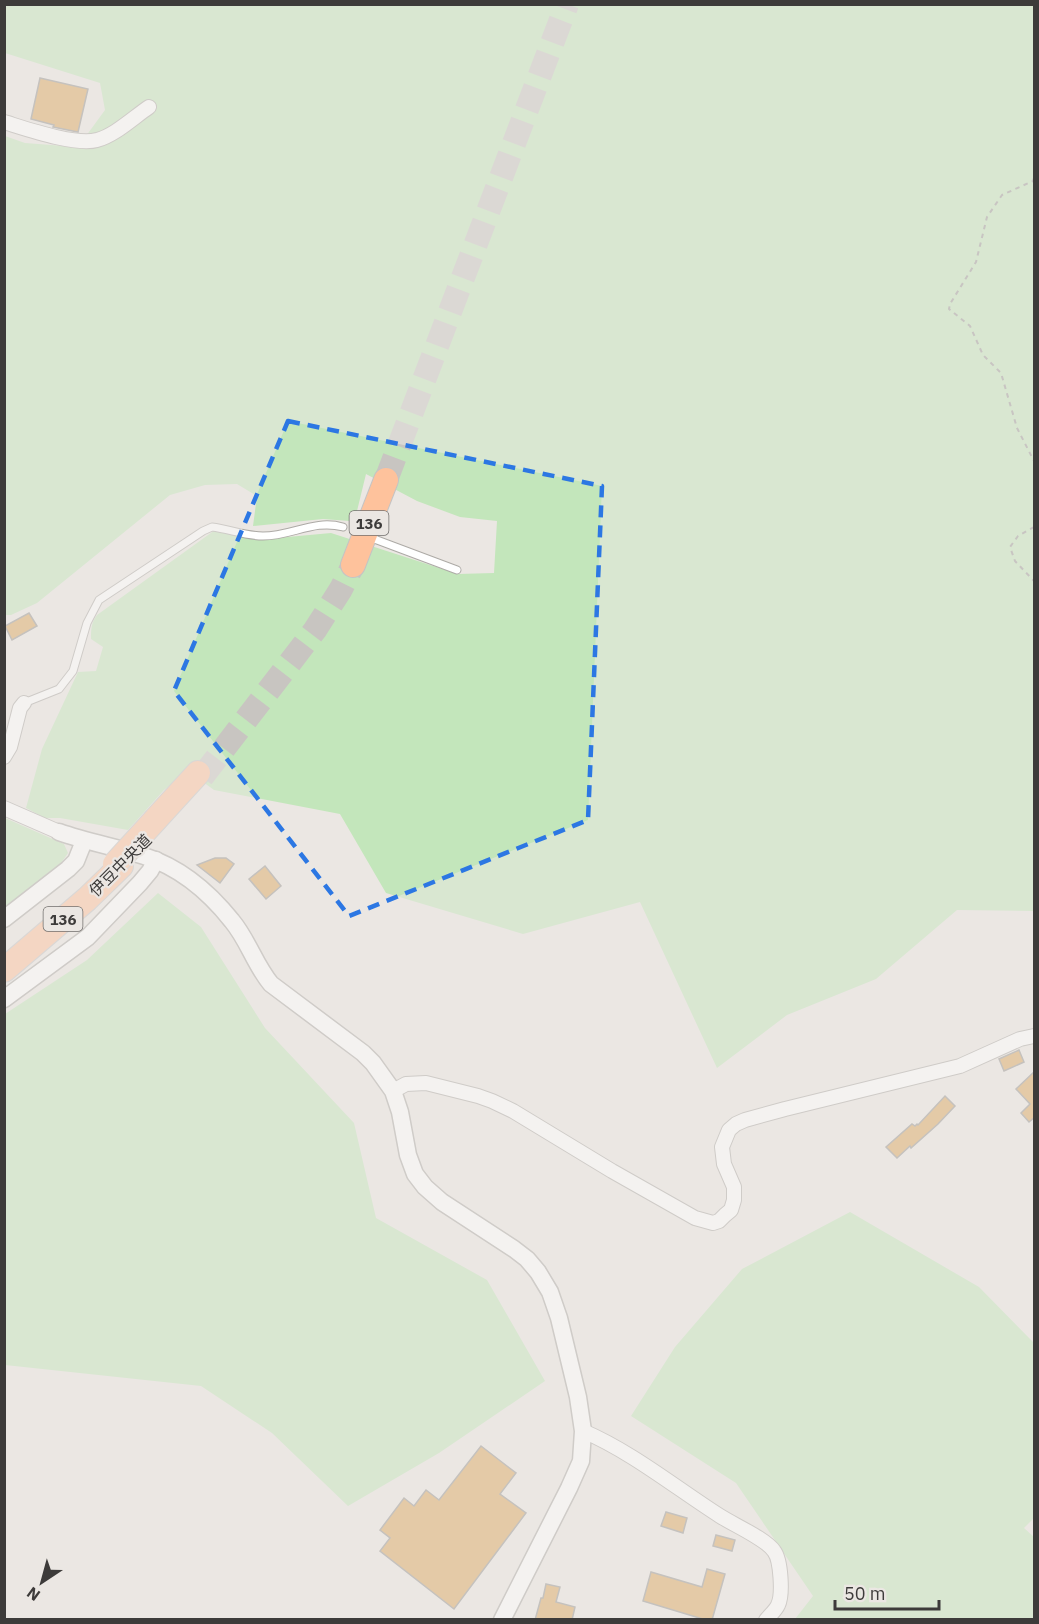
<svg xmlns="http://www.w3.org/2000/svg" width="1039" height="1624" viewBox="0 0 1039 1624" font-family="'IBM Plex Sans','Noto Sans JP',sans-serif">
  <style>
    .green { fill: #c3e6bb }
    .building { fill: #dba75e; stroke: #979490; stroke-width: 1.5 }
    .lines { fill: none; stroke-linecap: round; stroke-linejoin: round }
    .motorway-tunnel { stroke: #c8c5c1; stroke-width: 24; stroke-dasharray: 24 12; stroke-linecap: butt }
    .service-casing { stroke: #adaaa6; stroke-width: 9 }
    .minor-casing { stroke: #adaaa6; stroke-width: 16 }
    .tertiary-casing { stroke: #adaaa6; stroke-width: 19 }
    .motorway-casing { stroke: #c5c4c4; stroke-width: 26 }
    .path { stroke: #9e9b99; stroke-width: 2; stroke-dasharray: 4.5 4.5; stroke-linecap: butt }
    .service { stroke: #fff; stroke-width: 7 }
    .minor { stroke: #fff; stroke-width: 14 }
    .tertiary { stroke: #fff; stroke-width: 16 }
    .motorway { stroke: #fec29c; stroke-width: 24 }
    .motorway-bridge-casing { stroke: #c5c4c4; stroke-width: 26; stroke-linecap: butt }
    .motorway-bridge { stroke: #fec29c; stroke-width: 24 }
    .marked { fill: none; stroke: #2c77e3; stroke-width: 4.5; stroke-dasharray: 12 8; stroke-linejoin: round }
    .labels { text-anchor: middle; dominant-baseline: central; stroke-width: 4.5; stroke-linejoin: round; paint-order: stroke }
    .shield { fill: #ebe7e3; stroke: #716f6d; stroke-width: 1.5 }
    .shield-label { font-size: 15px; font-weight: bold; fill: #3d3b3a }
    .street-label { font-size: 16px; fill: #3d3b3a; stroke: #ebe7e3 }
  </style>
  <rect width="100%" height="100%" fill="#ebe7e3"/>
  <g class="green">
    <path d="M5 5H1034V911L957 910 876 979 787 1015 717 1068 640 902 523 934 386 893 340 814 214 790 188 771 164 790 128 830 60 818H45L26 808 42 749 78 672 96 671 103 647 91 639C91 630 91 623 97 615L215 530 243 536 266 539 331 533 458 574 494 573 497 521 460 517 417 501 366 474 357 511 350 521 323 519 253 526 257 496 237 484 205 485 170 495 37 603 11 615H5V136L25 143 78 147 105 110 100 83 5 53Z"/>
    <polygon points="5,818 64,844 68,853 59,866 5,908"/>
    <polygon points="158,893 201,927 265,1028 354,1123 376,1218 487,1280 545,1381 439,1453 348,1506 272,1433 201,1386 5,1365 5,1014 87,960"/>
    <polygon points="850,1212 979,1287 1034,1343 1034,1518 1024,1528 1034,1537 1034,1619 795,1619 813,1596 736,1483 631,1416 675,1347 742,1269"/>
  </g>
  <g class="building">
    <polygon points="40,78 88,89 78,132 53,127 54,125 31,119"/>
    <polygon points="29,613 37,626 12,640 5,626"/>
    <polygon points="215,858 226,858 234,864 220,883 197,865"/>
    <polygon points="265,866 281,886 266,899 249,879"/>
    <polygon points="1019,1050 1024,1062 1004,1071 999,1059"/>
    <polygon points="1035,1071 1035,1117 1029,1122 1021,1113 1030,1104 1016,1089"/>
    <polygon points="945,1096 955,1106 938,1124 911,1148 910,1146 897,1158 886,1147 912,1124 915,1126 917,1124 918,1125"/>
    <polygon points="481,1446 516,1473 500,1494 526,1513 454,1609 380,1551 390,1538 380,1530 404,1498 414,1506 426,1490 439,1500"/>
    <polygon points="666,1512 687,1518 683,1533 661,1526"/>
    <polygon points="716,1535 735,1540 732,1551 713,1546"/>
    <polygon points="707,1569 725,1574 712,1620 706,1620 643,1601 651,1572 702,1587"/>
    <polygon points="546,1584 560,1587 556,1602 575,1607 572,1620 535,1620 541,1598 543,1598"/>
  </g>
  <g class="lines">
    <g class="motorway-tunnel">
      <polyline points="386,480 567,4"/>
      <polyline points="202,777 315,630 341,589 353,565"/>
    </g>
    <g class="service-casing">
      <g id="service">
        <polyline points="369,537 457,570"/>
        <path d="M24 703 59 689 73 671 87 623 99 600 203 531 212 527C229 529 245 536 263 536 292 536 314 519 343 527"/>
      </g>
    </g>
    <g class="minor-casing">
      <g id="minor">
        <path d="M4 122C27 129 76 146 97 140 114 136 134 117 149 107"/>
        <polyline points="4,757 10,747 20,708 24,703"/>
        <polyline points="4,808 59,832"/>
        <polyline points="393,1091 406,1084 426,1083 478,1096 492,1101 513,1111 612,1171 695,1218 713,1223 719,1221 725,1215 731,1210 734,1200 734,1187 724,1164 722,1147 729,1130 736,1124 745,1120 785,1109 960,1066 1020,1039 1034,1036"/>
        <path d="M583 1431C632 1452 676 1488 720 1516 734 1525 766 1539 774 1551 781 1560 783 1595 778 1605 776 1610 770 1615 766 1620"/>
      </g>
    </g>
    <g class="tertiary-casing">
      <g id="tertiary">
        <path d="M59 832C87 842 116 847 144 856 179 867 209 892 232 921 248 940 255 965 271 984L363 1053 373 1063 393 1091 400 1112 408 1155 415 1174 425 1187 442 1202 514 1249 527 1259 538 1272 550 1292 559 1318 578 1397 583 1431 581 1461 569 1488 502 1620"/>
        <polyline points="4,919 68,869 76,861 84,841"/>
        <polyline points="4,999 88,937 140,883 150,871 156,860"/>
      </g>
    </g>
    <g class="motorway-casing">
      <g id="motorway">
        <polyline points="353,565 386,480"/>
        <polyline points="156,819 198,773"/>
        <polyline points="4,970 87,899 121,866"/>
      </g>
    </g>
    <g class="path">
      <polyline points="1034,178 1033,181 1002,195 987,217 976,262 950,304 949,309 970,326 983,355 1001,373 1017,428 1034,461"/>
      <polyline points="1034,527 1018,536 1010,547 1015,561 1034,581"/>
    </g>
    <use href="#service" class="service"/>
    <use href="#minor" class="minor"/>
    <use href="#tertiary" class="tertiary"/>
    <use href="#motorway" class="motorway"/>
    <g class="motorway-bridge-casing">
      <polyline id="motorway-bridge" points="115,864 156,819"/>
    </g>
    <use href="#motorway-bridge" class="motorway-bridge"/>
  </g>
  <path d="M0 0H1039V1624H0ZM288 421 602 486 588 820 349 916 174 691Z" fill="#ebe7e3" fill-opacity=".55" fill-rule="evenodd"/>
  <path class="marked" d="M288 421 602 486 588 820 349 916 174 691Z"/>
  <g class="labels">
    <g class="shield">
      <rect x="349.5" y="511" width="39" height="24" rx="4.5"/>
      <rect x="43.5" y="907" width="39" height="24" rx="4.5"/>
    </g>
    <g class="shield-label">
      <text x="369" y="523">136</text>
      <text x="63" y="919">136</text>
    </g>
    <g class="street-label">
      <text transform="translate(120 865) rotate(-45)">伊豆中央道</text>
    </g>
  </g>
  <rect width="1039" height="1624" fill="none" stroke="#3d3b3a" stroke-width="12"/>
  <g transform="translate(42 1582) rotate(216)" stroke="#ebe7e3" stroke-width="4.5" paint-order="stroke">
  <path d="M0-4.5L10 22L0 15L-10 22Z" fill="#3d3b3a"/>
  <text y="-9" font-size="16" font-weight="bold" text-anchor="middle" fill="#3d3b3a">N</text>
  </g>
  <path d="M835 1600v9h104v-9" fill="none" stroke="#3d3b3a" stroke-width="3"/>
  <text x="844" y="1600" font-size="18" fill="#3d3b3a" stroke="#ebe7e3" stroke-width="4.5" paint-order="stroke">50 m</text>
</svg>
